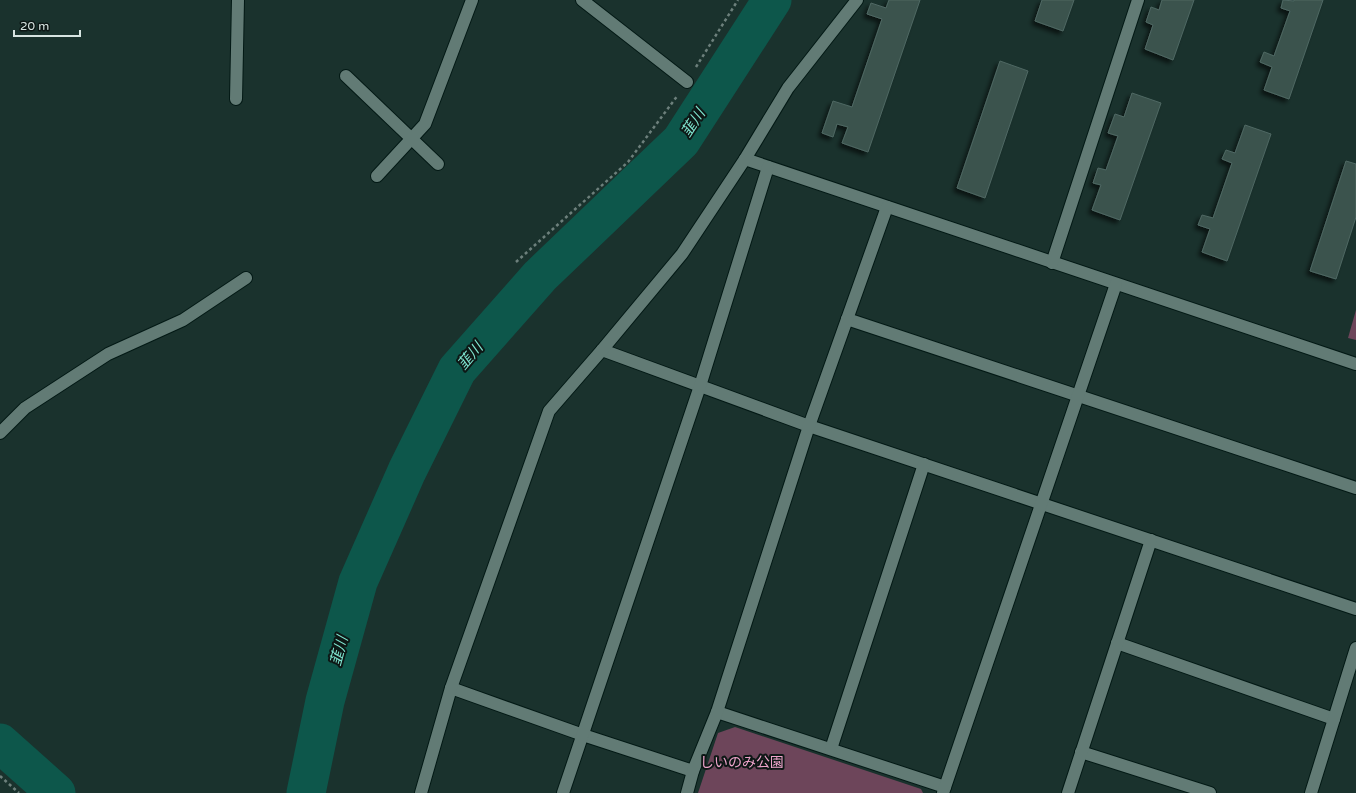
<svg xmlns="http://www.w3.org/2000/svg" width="1356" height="793" viewBox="0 0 1356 793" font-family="'Varela Round','Noto Sans JP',sans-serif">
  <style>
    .green { fill: #6d455a }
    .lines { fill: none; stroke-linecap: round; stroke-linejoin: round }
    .river { stroke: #0d574b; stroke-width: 39 }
    .building { fill: #3a534d; stroke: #4f6863; filter: url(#shadow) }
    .street-casing { stroke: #031915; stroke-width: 14 }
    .path { stroke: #6d807c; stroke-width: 2.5; stroke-dasharray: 3 3; stroke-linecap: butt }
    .street { stroke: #627b75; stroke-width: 12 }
    .labels { text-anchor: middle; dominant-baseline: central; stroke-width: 4; stroke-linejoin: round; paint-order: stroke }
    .park-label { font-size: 14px; fill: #eea4cb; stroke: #0d1715 }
    .water-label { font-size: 15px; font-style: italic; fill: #7fe5d0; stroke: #0d1715 }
  </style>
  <defs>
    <filter id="shadow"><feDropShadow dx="-3.5" dy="3.5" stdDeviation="2" flood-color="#0009"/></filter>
  </defs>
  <rect width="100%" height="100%" fill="#1a322d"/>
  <g class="green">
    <polygon points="1356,310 1356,340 1348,338"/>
    <polygon points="735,727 921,789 923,793 698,793 718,733"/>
  </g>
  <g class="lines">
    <g class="river">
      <polyline points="0,743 56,793"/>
      <polyline points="306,793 325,701 358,582 407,471 457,370 540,276 681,141 772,0"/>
    </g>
  </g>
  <g class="building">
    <polygon points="889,0 920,0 868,152 842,143 848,127 837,124 833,137 822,133 833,101 852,107 882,19 867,14 871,3 886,8"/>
    <polygon points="1042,0 1074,0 1063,31 1035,21"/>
    <polygon points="1162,0 1194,0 1173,60 1145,49 1153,25 1146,22 1151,7 1159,10"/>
    <polygon points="1283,0 1294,1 1294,0 1323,0 1289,99 1264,90 1272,67 1260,62 1264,52 1274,56 1290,11 1281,8"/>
    <polygon points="1000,61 1028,71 985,198 957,188"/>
    <polygon points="1132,93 1161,103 1120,220 1092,210 1101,185 1093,183 1098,168 1106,170 1118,136 1108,133 1115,114 1124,117"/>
    <polygon points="1245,125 1271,134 1227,261 1202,252 1210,229 1198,225 1202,215 1213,218 1232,163 1222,159 1226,150 1235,153"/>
    <polygon points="1346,161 1356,164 1356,217 1336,279 1310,271"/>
  </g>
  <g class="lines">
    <g class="street-casing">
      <g id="street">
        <polyline points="582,0 687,82"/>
        <polyline points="346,76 438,164"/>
        <polyline points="236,99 238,0"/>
        <polyline points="745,159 1356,364"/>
        <polyline points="377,176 425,124 472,0"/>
        <polyline points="1052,263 1138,0"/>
        <polyline points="847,319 1356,488"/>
        <polyline points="602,350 809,426 1356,609"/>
        <polyline points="0,433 25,408 108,354 183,320 246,278"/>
        <polyline points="1117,643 1334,719"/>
        <polyline points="451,688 583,735 693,771"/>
        <polyline points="717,712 945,787"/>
        <polyline points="831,749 924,464"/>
        <polyline points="1081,752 1210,793"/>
        <polyline points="421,793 451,688 549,411 602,350 682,254 745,159 788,88 857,0"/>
        <polyline points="563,793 700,386 768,167"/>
        <polyline points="687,793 693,771 717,712 809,426 887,207"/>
        <polyline points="943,793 1116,284"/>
        <polyline points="1068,793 1151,540"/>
        <polyline points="1311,793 1356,648"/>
      </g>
    </g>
    <g class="path">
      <polyline points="696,67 738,0"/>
      <polyline points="516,262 628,162 678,95"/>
      <polyline points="0,776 19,793"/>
    </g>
    <use href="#street" class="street"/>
  </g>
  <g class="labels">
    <g class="park-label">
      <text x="742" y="762">しいのみ公園</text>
    </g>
    <g class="water-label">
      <text transform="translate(693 123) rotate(-57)">韮川</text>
      <text transform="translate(470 356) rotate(-50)">韮川</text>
      <text transform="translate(339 651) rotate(-75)">韮川</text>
    </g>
  </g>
  <path d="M14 30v6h66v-6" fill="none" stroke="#d7e4e1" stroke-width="2"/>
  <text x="20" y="30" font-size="12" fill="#d7e4e1" stroke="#0d1715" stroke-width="3" paint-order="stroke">20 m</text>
</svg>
